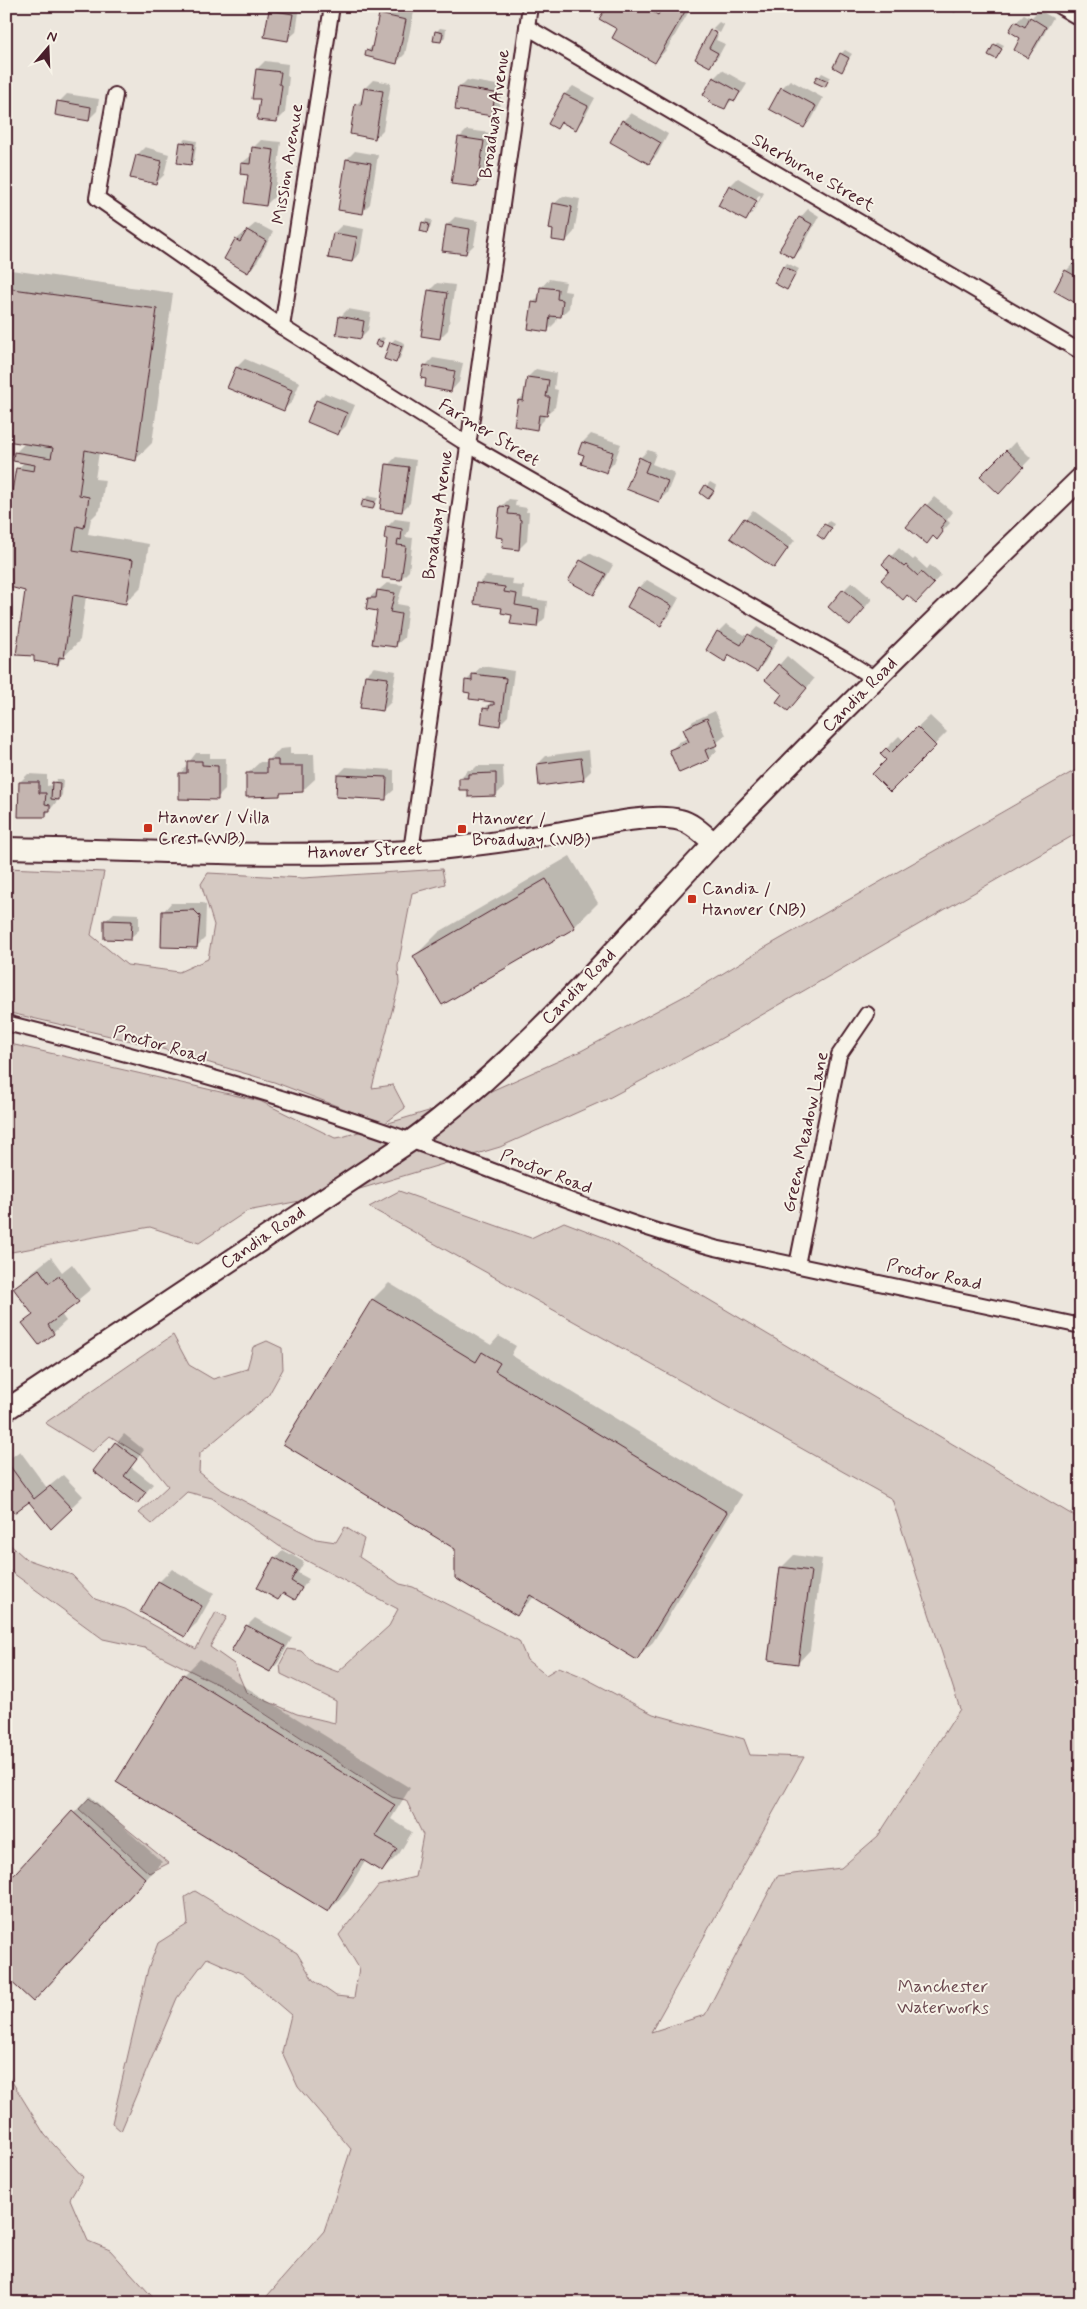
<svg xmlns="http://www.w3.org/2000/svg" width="1087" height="2309" viewBox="0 0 1087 2309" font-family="Mynerve,sans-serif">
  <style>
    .green { fill: #d5c9c2; stroke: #907476 }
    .shadow { fill: #0003; fill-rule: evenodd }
    .building { fill: #c4b5b0; stroke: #4a1f2b }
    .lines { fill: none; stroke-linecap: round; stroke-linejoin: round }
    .minor-casing { stroke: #4a1f2b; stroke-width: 18 }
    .secondary-casing { stroke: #4a1f2b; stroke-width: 24 }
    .minor { stroke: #f7f3e8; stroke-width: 14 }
    .secondary { stroke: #f7f3e8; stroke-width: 20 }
    .poi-dot { fill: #c8321e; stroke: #f7f3e8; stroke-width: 2 }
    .labels { text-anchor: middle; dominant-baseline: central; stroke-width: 4; stroke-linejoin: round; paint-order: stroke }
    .street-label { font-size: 18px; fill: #4a1f2b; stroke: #f7f3e8 }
    .poi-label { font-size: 18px; fill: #4a1f2b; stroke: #f7f3e8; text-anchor: start }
    .park-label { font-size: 18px; fill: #6d4a51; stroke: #f7f3e8 }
  </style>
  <rect width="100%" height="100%" fill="#ece6dd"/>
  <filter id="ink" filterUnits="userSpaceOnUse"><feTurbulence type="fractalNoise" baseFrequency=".02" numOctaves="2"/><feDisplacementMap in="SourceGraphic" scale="10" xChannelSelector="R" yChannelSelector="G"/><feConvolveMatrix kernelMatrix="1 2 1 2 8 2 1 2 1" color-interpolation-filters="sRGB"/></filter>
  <g filter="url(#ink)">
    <g class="green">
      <polygon points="1081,767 1081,831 720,1039 605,1100 500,1147 353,1191 247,1211 199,1243 150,1227 6,1253 6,1043 260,1101 335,1138 342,1137 482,1095 581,1051 694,991 766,947"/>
      <polygon points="6,868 104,872 91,935 127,965 179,972 208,959 214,925 201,884 208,873 303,878 442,869 445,884 412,893 398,966 399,984 372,1088 393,1085 405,1108 384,1124 274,1082 149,1045 6,1012"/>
      <polygon points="399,1191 531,1238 564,1222 603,1237 1081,1520 1081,2303 261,2303 324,2231 351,2149 298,2087 282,2052 291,2015 243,1974 207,1958 177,1998 121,2131 112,2123 148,1969 158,1943 188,1924 185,1897 195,1891 297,1953 313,1980 336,1996 354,1998 359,1968 339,1935 378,1886 415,1877 423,1835 406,1800 392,1797 227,1689 145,1648 103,1639 6,1568 6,1541 26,1559 72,1575 95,1599 125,1609 196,1649 216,1612 227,1617 210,1647 234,1664 246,1692 297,1714 335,1723 336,1701 281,1674 280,1664 288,1649 301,1651 314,1663 338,1672 389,1626 398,1609 279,1546 212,1498 187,1492 152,1524 139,1513 168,1486 145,1458 110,1436 92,1452 45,1423 173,1335 189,1365 213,1379 247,1369 253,1347 267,1341 282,1348 283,1369 268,1396 200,1453 199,1472 219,1488 316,1539 336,1542 345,1527 364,1539 359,1557 400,1584 413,1587 519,1641 527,1660 546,1675 559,1667 581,1676 653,1714 744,1739 750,1755 804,1757 651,2032 705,2015 777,1876 841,1868 878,1836 960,1709 892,1499 369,1207"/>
      <polygon points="89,1798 169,1863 149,1873 79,1809"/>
      <polygon points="6,2072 45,2135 83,2177 70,2199 88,2241 110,2250 158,2303 6,2303"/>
    </g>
    <g class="shadow">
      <polygon points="274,6 300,6 296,32 287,40 270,10"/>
      <polygon points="388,6 414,12 405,54 397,62 367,51 374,45 380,15"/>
      <polygon points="608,6 692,6 667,49 655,62 619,29"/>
      <polygon points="1039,10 1053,18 1036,48 1028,56 1016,22 1024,14 1031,18"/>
      <polygon points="719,22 724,25 720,33 712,29"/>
      <polygon points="440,28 446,29 445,37 441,41 436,32"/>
      <polygon points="712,29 712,32 718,35 716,40 725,44 718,57 710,65 697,58"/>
      <polygon points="998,42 1004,45 995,58 995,45"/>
      <polygon points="845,50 852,54 841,70 841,54"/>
      <polygon points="265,61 288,64 287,76 289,77 285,113 277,121 261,98 257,69"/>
      <polygon points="722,70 747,84 742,92 724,107 714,78"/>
      <polygon points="822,73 830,77 824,85 816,81"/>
      <polygon points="373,80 391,83 383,130 375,138 356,105 363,98 365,88"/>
      <polygon points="467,80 503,86 499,107 491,115 459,88"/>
      <polygon points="790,80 823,98 812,119 804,127 782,88"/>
      <polygon points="573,86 595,98 583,120 575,128 563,122 557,127 565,94"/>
      <polygon points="67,94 99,99 97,111 89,119 59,102"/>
      <polygon points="631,113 668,134 657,155 649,163 623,121"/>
      <polygon points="467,130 491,133 484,178 476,186 459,138"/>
      <polygon points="185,139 197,141 194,160 190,163 181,143"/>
      <polygon points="261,140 281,142 274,197 266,205 242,163 252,155 253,148"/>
      <polygon points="145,147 169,154 164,175 156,183 137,155"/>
      <polygon points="355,151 378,155 370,204 362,212 347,159"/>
      <path d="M738 178 764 193 754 211 746 219 730 186ZM759 195 761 196 753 212H750Z"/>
      <polygon points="563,196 580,199 574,232 566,241 554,204"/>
      <polygon points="808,209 819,216 802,248 794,256 800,218"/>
      <polygon points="455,217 478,221 474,245 466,253 447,225"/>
      <polygon points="426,219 432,220 430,228 427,231 423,223"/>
      <polygon points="256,223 273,232 256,264 248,272 236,240"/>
      <polygon points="342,225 364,229 360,253 352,261 330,257 334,233"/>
      <polygon points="787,263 799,269 787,289 784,267"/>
      <polygon points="1074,263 1081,267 1081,304 1066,271"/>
      <polygon points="11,270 173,293 152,443 136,459 99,452 95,479 105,480 100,510 91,519 88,534 149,544 142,586 125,603 86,596 80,640 57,664 27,590 6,585 6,507 10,509 17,469 25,462 15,453 25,443 6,440 6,275"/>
      <polygon points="549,279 566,282 564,291 571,292 569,308 561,316 557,316 556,322 548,330 533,303 540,295 541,288"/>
      <polygon points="437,283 455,285 448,330 440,338 429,291"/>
      <polygon points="348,309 371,313 368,330 360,338 340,317"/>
      <polygon points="382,337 385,338 380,346 378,340"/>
      <polygon points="395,339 405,343 400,358 396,362 391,343"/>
      <polygon points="433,358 463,363 459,382 451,391 428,378 425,366"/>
      <polygon points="245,359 300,382 292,402 283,410 229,387 237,367"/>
      <polygon points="536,369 556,373 554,389 558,390 555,407 545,415 544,420 536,428 519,400 525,394 528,377"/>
      <polygon points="325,393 355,405 346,426 338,434 317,401"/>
      <polygon points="591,434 621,444 614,463 606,471 586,454 580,452 583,442"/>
      <polygon points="1015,442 1031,458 999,492 982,476"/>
      <polygon points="648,450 656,453 652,464 675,473 667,493 659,501 628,489 640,458"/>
      <polygon points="396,457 416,460 410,503 402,511 388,465"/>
      <polygon points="710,482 717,486 711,494 701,493"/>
      <polygon points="368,496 378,498 373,508 364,500"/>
      <polygon points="934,497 953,512 947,520 950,523 937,538 908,526"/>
      <polygon points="509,499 516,500 515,506 527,508 526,512 529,512 527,541 519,549 504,536 501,507"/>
      <polygon points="753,510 795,540 774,567 732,537"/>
      <polygon points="395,519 410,521 409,530 405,537 413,538 409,571 401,579 387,527"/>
      <polygon points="829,521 834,524 828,534 819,535"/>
      <polygon points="899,548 913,560 915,558 927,569 930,565 941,575 924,593 884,564"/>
      <polygon points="589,553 613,565 602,585 594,593 581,561"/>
      <polygon points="486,576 513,579 512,585 524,586 523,598 547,601 545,618 537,626 513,614 478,584"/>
      <polygon points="647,580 679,598 669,616 661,624 639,588"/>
      <polygon points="852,582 872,599 858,616 844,590"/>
      <polygon points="387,583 403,585 397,604 408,606 404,638 395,646 378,610 369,598"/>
      <polygon points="726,624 748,637 757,627 778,639 765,662 757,670 730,654 724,660 718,632"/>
      <polygon points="787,656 814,679 796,701 766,680"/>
      <polygon points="482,666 514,671 508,716 500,724 484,709 492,701 471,692 466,681"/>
      <polygon points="374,667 396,671 391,702 383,710 366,675"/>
      <polygon points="715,711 726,735 714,745 717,751 708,759 671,750 679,742 689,738 685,729 693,721"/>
      <polygon points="930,716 947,732 890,790 887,760 881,754 899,736 904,741"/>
      <polygon points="290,748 290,754 314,754 315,779 302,791 283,792 279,795 247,774 260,762 267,762 280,749"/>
      <polygon points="589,750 591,771 583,779 538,764 546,756"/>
      <polygon points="196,753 210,753 210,758 226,758 225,790 217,798 180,774"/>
      <polygon points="477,766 503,766 504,787 496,795 469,788 460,778 468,770 473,770"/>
      <polygon points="346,767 394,770 394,790 385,798 338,775"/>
      <polygon points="28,774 47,775 47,786 53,785 57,779 63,779 62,795 45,816 20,782"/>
      <polygon points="570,856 598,903 574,927 415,956 439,932"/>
      <polygon points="171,903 203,903 206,905 205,938 196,947 163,912"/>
      <polygon points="114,913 139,914 139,930 130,938 105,921"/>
      <polygon points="51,1257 62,1272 72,1264 91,1289 61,1314 66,1321 53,1333 24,1324 34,1314 14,1288 27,1276"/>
      <polygon points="389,1283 491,1345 499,1336 516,1346 511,1355 742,1495 653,1642 636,1658 535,1596 517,1614 456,1548 285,1443 373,1299"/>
      <polygon points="124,1434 144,1450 131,1467 153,1484 137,1503 94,1471"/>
      <polygon points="20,1451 47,1488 63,1475 83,1496 51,1527 29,1501 6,1499 6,1461"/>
      <polygon points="283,1550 304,1562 298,1573 309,1579 295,1598 284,1592 278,1598 275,1558"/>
      <polygon points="794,1555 822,1559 810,1650 798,1663 781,1568"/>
      <polygon points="172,1569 214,1593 197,1623 184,1635 142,1611 159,1582"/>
      <polygon points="255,1618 292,1638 278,1663 270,1671 247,1626"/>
      <polygon points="200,1659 410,1788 391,1819 412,1832 399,1854 382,1871 366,1860 345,1894 328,1911 184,1675"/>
      <polygon points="90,1796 162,1862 50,1984 6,1885"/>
    </g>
    <g class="building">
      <polygon points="607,6 643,6 658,15 663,6 687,8 655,63 612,38 617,29 599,19"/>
      <polygon points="945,6 958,6 955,12"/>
      <polygon points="269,10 293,14 288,41 264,37"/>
      <polygon points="379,14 406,20 397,64 365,56 366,50 371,52"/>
      <polygon points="1030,17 1046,27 1028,58 1014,50 1020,38 1009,31 1015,21 1025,27"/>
      <polygon points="710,30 717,33 709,48 718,53 710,67 695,59"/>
      <polygon points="435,31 443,33 441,42 433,41"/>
      <polygon points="994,44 1002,49 996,59 988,55"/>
      <polygon points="840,53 849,58 842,72 833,67"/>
      <polygon points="256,69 281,72 279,84 282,85 277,122 257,120 260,99 252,99"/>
      <polygon points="817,76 828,81 825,87 814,82"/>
      <polygon points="713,77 740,92 735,101 730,99 725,109 708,102 710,100 703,95"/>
      <polygon points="458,87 495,93 492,116 455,110"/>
      <polygon points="781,87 816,106 804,128 769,109"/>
      <polygon points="364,88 383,91 375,139 350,134 355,104 361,105"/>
      <polygon points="564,94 588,106 576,130 561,122 557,129 548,124"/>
      <polygon points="57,101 91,107 89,121 55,115"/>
      <polygon points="622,120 661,143 649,164 610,142"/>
      <polygon points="458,137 484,141 477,187 451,184"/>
      <polygon points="180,142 194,144 191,165 177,163"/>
      <polygon points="252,147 274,150 266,206 244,203 248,175 240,174 241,163 250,164"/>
      <polygon points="136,155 162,161 156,184 130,178"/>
      <polygon points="346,159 371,163 363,214 338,210"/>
      <polygon points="729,185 757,201 746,221 718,206"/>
      <polygon points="553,203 572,207 566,242 552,240 553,230 549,229"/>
      <polygon points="799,217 812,224 794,258 779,250"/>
      <polygon points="422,222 429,224 427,233 420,231"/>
      <polygon points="446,225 470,229 466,254 442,251"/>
      <polygon points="247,230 266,241 248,273 224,259 235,239 240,242"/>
      <polygon points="333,233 357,237 352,262 328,258"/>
      <polygon points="783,266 796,273 787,290 774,283"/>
      <polygon points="1065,270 1081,279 1081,306 1054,291"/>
      <polygon points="540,287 558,289 557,299 563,300 561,317 550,316 548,332 528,329 532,302 538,303"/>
      <polygon points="6,288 157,309 136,461 85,450 79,495 89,497 84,528 77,526 73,550 133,560 126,604 73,595 64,658 59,657 58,665 34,661 34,656 16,655 25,591 6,586 6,526 16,468 34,471 35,465 13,461 14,452 51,458 53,448 6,441"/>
      <polygon points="428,290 447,293 440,339 421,336"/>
      <polygon points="339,316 364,321 361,339 336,335"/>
      <polygon points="377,340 383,342 381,347 375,345"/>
      <polygon points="390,342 402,346 396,363 384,359"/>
      <polygon points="424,365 455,371 451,392 425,387 426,379 421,378"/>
      <polygon points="236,367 292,390 284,411 227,388"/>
      <polygon points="527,377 549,380 546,397 550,397 547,416 539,415 537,430 514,426 518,400 523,401"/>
      <polygon points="316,400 347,413 338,435 307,422"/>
      <polygon points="582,442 613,452 607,473 581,464 584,455 578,453"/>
      <polygon points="1006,450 1024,467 999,494 980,476"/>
      <polygon points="639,457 649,462 645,472 668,481 659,502 626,489"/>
      <polygon points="386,464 409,467 402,512 380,509"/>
      <polygon points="705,485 714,491 708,499 700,493"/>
      <polygon points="363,499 375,502 373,509 361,507"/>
      <polygon points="925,504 946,521 940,528 943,532 937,540 933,536 927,544 906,527"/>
      <polygon points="500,506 509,507 508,514 519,515 519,519 521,520 519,550 502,548 503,538 496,537"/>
      <polygon points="744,518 788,548 774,568 730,538"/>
      <polygon points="824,524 832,528 824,540 817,535"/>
      <polygon points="386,526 402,529 401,540 398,539 397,545 406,546 401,580 382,578 387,539 384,539"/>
      <polygon points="890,555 904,567 906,565 918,576 921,572 934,584 916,603 907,595 903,600 881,580 889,571 882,564"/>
      <polygon points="580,560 606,574 594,595 568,581"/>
      <polygon points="476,583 505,587 504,592 517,594 515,605 539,609 537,627 510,624 512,615 501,613 502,608 474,604"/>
      <polygon points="638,587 672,606 661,626 627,607"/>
      <polygon points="843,589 865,608 850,626 828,607"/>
      <polygon points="377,590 395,593 390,612 401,614 396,647 372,644 377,611 366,609 368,598 376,598"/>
      <polygon points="717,631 741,645 748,634 771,648 757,672 728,655 725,662 706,650"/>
      <polygon points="778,664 807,688 788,711 776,702 782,694 765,680"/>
      <polygon points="472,674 506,678 500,726 481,723 483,708 489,709 490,705 494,705 494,702 469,699 470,693 464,692 465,680 472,681"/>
      <polygon points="365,675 388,678 383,711 360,708"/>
      <polygon points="707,718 718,745 705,750 709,760 679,773 669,750 689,742 683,729"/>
      <polygon points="917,727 936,746 890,792 872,774 886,760 880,754 886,748 891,753"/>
      <polygon points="581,758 584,780 539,786 537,764"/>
      <polygon points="267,760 278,760 278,766 303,766 303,792 280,793 280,796 246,797 246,773 267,773"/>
      <polygon points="187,761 202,761 202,765 218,766 218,800 179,799 179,773 187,773"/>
      <polygon points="496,773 496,796 468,797 468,790 459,790 459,778 468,778 468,774"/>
      <polygon points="337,775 387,777 386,800 336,797"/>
      <polygon points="19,782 39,782 39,793 46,793 45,804 50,805 50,811 46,811 46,817 18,817"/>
      <polygon points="52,782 60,783 59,800 51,799"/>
      <polygon points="546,879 575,928 442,1005 413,956"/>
      <polygon points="194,910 200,916 197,948 161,947 162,911"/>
      <polygon points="104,920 132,921 131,940 104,939"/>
      <polygon points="39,1269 49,1283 59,1276 79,1302 48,1325 54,1334 39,1345 22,1323 33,1315 13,1288"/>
      <polygon points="372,1299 476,1362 482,1352 500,1363 495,1371 727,1512 637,1660 530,1595 517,1616 455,1578 455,1549 283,1444"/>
      <polygon points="115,1442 137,1459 124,1476 146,1492 137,1504 93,1471"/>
      <polygon points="7,1462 34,1499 50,1486 72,1509 51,1529 29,1502 14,1513 6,1501"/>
      <polygon points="274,1557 297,1570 291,1581 302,1588 295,1600 283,1593 278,1600 257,1588"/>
      <polygon points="780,1567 811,1571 798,1664 768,1660"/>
      <polygon points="158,1581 202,1606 185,1637 140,1612"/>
      <polygon points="246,1625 285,1646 270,1672 231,1651"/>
      <polygon points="183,1674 395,1805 375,1836 397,1849 382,1872 361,1859 328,1912 116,1782"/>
      <polygon points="72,1811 146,1879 33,2002 6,1977 6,1883"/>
    </g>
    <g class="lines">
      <g class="minor-casing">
        <g id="minor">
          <polyline points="1059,6 1081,19"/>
          <polyline points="527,27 1081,352"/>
          <polyline points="115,95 97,198 282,327 467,444 842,658 875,679"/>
          <polyline points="282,327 332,6"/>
          <polyline points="411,851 530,6"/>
          <path d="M6 1023C154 1060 302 1100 445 1153 535 1186 622 1224 715 1248L1081 1326"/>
          <polyline points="797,1265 839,1055 867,1014"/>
        </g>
      </g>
      <g class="secondary-casing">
        <g id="secondary">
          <path d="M6 848C141 850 276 858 410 851 459 848 508 841 556 833 589 828 649 812 680 820 693 823 704 835 714 843"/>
          <path d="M6 1410 409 1142C526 1057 618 944 717 840 835 716 958 597 1081 478"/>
        </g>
      </g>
      <use href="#minor" class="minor"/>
      <use href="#secondary" class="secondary"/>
    </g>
  </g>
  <g class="poi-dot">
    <rect x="143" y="823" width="10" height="10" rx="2.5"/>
    <rect x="457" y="824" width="10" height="10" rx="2.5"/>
    <rect x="687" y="894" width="10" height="10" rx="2.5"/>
  </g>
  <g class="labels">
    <g class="street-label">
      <text transform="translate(495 114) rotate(-82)">Broadway Avenue</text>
      <text transform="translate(288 164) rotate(-81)">Mission Avenue</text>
      <text transform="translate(813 173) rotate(30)">Sherburne Street</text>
      <text transform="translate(489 433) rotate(31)">Farmer Street</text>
      <text transform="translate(438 515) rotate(-82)">Broadway Avenue</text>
      <text transform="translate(860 695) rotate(-45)">Candia Road</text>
      <text transform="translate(365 851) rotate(-2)">Hanover Street</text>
      <text transform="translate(579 987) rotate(-46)">Candia Road</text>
      <text transform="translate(160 1045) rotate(16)">Proctor Road</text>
      <text transform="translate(806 1132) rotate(-78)">Green Meadow Lane</text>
      <text transform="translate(546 1172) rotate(21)">Proctor Road</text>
      <text transform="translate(263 1238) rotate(-34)">Candia Road</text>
      <text transform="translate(934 1275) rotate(12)">Proctor Road</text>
    </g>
    <g class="poi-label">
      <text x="158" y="818">Hanover / Villa<tspan x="158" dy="21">Crest (WB)</tspan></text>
      <text x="472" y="819">Hanover /<tspan x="472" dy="21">Broadway (WB)</tspan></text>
      <text x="702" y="889">Candia /<tspan x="702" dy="21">Hanover (NB)</tspan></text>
    </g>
    <g class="park-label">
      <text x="943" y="1987">Manchester<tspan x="943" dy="21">Waterworks</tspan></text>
    </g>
  </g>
  <rect width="1087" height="2309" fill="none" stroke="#f7f3e8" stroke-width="25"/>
  <rect x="12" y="12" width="1062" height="2284" fill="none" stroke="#4a1f2b" stroke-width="2" filter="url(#ink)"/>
  <g transform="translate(48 48) rotate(19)" stroke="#f7f3e8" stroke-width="4" paint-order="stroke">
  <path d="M0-4L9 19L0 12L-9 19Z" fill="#4a1f2b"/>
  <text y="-8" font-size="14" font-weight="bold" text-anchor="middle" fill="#4a1f2b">N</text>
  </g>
</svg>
